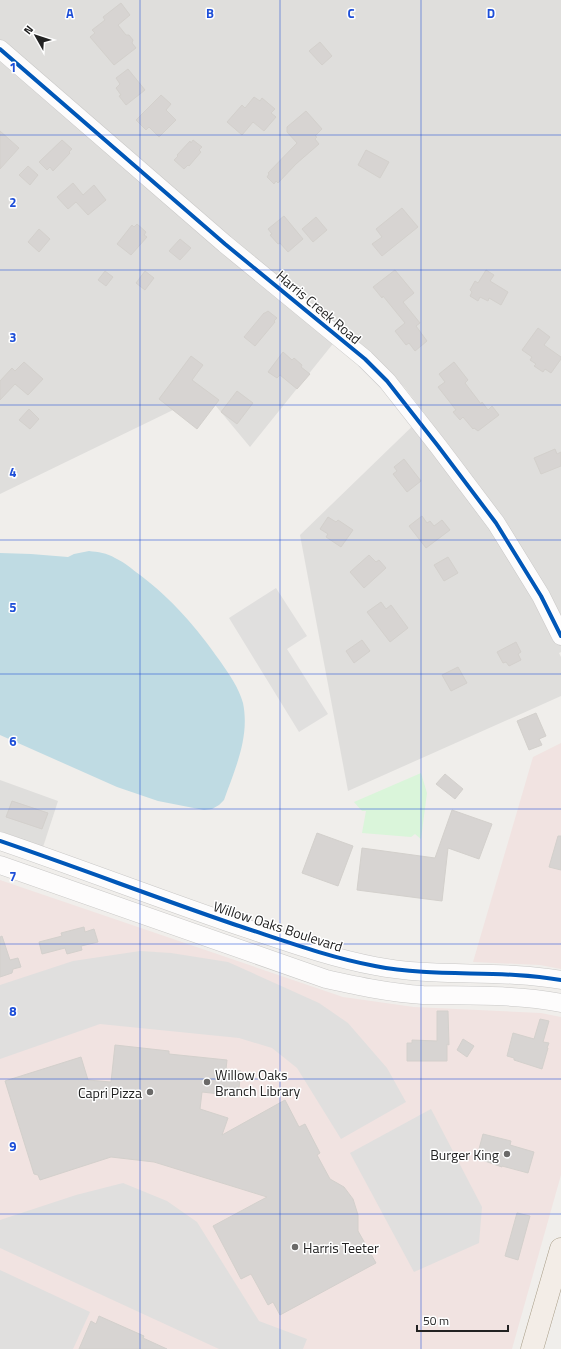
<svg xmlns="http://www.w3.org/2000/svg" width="561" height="1349" viewBox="0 0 561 1349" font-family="'Titillium Web',sans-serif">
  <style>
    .residential { fill: #dfdedc }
    .commercial { fill: #f1e3e1 }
    .park { fill: #daf5da }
    .parking { fill: #e0dfde }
    .water { fill: #bfdbe3 }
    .building { fill: #d7d4d2; stroke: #d3d0cc }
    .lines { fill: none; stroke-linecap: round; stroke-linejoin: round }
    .minor-casing { stroke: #c9c8c7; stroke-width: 19 }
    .major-casing { stroke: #a79c86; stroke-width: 23 }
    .minor { stroke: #fdfcfc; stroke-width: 18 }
    .major { stroke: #f3ede7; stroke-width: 22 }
    .cycleway-casing { stroke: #fff; stroke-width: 6 }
    .cycleway { stroke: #0057b8; stroke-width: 4 }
    .grid { fill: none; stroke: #1d4ed8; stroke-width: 1; stroke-opacity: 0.55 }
    .poi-dot { fill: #6a6968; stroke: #fff; stroke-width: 1.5 }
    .labels { text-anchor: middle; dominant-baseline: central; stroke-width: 3; stroke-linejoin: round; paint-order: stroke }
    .street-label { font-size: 14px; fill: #222; stroke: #fff }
    .poi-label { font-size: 14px; fill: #222; stroke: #fff; text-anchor: start }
    .grid-label { font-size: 13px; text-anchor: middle; font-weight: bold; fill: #1d4ed8; stroke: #fff; stroke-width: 3; stroke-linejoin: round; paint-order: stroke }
  </style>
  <rect width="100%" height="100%" fill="#f0eeeb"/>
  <g class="residential">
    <polygon points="0,0 561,0 561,652 559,653 561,657 561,696 348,791 300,535 425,414 405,388 366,348 344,330 250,447 206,394 0,494"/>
    <polygon points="0,780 58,801 43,847 0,831"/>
  </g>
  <g class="commercial">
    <polygon points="561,743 561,969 540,965 473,962 533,757"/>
    <polygon points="0,880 343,997 414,1007 541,1013 561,1017 561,1175 512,1349 0,1349"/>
  </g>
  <polygon class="park" points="421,773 427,793 421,839 415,834 411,837 362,833 366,811 362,811 354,802"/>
  <g class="parking">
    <polygon points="276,588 307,636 287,649 328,714 299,732 229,618"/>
    <polygon points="140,951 171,953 228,962 319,1003 348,1023 387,1068 406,1102 341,1139 297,1068 272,1048 239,1038 100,1024 0,1059 0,985 73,961"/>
    <polygon points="431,1109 482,1207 479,1243 414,1272 350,1153"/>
    <polygon points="123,1183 167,1201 197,1222 259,1321 307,1339 303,1349 219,1349 0,1248 0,1220 76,1195"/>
    <polygon points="0,1270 90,1312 73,1349 0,1349"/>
  </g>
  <path class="water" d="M89 551C98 552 107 553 115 558 124 562 132 569 140 575 173 600 196 627 220 661 229 674 239 688 243 703 250 737 235 769 224 800L219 805 212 809 204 810 158 801 117 787 0 735V553L31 554 68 557 74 554Z"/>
  <g class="building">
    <polygon points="121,3 130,15 118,25 126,35 129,35 133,40 132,43 136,48 114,65 90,37 95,33 92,30 105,20 103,17"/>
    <polygon points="320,42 332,56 322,65 309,51"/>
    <polygon points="128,69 145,90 126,105 119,96 121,95 116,88 120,84 116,78"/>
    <polygon points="161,95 171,104 166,110 176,120 159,137 149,127 146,130 136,120"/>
    <polygon points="254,97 260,101 262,98 275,109 271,113 276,117 264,131 253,122 242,135 227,122 242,105 245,108"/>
    <polygon points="306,111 322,129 315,136 317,137 315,139 319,144 296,164 278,183 276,181 274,184 267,177 269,174 268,173 297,143 287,132 287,127"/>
    <polygon points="0,131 19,148 0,169"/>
    <polygon points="62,140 72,149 69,152 70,153 53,171 50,167 47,170 39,162"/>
    <polygon points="193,140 202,147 199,150 201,152 189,166 188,165 184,169 174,160 178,156 177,155 190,141 191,143"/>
    <polygon points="366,150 389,162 380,178 358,165"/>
    <polygon points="28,166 38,175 30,185 19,175"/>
    <polygon points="73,183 83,195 94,185 106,200 88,215 76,202 68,209 57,197"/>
    <polygon points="402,208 418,227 382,256 372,244 382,237 376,229"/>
    <polygon points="284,216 303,239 288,252 280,243 278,244 270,235 272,234 268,229"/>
    <polygon points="316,217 327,230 313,242 302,229"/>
    <polygon points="137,224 146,232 144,235 147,237 131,255 117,244 132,225 134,227"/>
    <polygon points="39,229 50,239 39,252 28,242"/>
    <polygon points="180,239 191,248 180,260 169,251"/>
    <polygon points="395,270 414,293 403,302 420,323 416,326 427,341 415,351 409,343 406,345 395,331 405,323 383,296 382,298 373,287"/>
    <polygon points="486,270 494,275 490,281 508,292 501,305 489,298 488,301 480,297 478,301 470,296 472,292 470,290 475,281 478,283"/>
    <polygon points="105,271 113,277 106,286 98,280"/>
    <polygon points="145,271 154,278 145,290 136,283"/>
    <polygon points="268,311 277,318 274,321 275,322 255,346 244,337 264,313 265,313"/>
    <polygon points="538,328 550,337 544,345 561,357 561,359 551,373 545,369 543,372 534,366 536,364 530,360 532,357 522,350"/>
    <polygon points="283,352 292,360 294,358 302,365 301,367 310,374 297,389 280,375 277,378 268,372"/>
    <polygon points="191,356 203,365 192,380 219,400 197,429 159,399"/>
    <polygon points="24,362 43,379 28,395 15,384 0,400 0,381 12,368 15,371"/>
    <polygon points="454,362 468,380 465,383 481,404 482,402 488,410 492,406 499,415 478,431 474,428 473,429 463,417 460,420 453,412 456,410 438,387 445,382 439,374"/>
    <polygon points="237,391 253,403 237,424 221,412"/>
    <polygon points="29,409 39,419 30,429 19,420"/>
    <polygon points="555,449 557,454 561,452 561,466 541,474 534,458"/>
    <polygon points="404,459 421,481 407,492 393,474 397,471 394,467"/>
    <polygon points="422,516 427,523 430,521 434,526 442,520 450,530 426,548 409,526"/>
    <polygon points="328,517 336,522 338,520 353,530 341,547 326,537 328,534 320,529"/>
    <polygon points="369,555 376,562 379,560 386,568 364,588 350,572"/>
    <polygon points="448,557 458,573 444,581 434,565"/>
    <polygon points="381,602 386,609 391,605 408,628 390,642 367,612"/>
    <polygon points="362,640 370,651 354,663 346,651"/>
    <polygon points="516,642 521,652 518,654 521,660 509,666 506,662 503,663 497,652"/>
    <polygon points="458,667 467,683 451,691 442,675"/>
    <polygon points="536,713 546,736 539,739 542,745 529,750 517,721"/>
    <polygon points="445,774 463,789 455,799 436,784"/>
    <polygon points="12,801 48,813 42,829 6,817"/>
    <polygon points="452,810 492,824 479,859 448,848 442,901 357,890 362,848 435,858"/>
    <polygon points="317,833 353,846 338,886 302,873"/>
    <polygon points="558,836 561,836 561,870 549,867"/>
    <polygon points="84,927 85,932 94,929 98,942 81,946 82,950 67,954 65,948 42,954 39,942 62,936 61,933"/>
    <polygon points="2,936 10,960 18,958 21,967 13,969 12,973 0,977 0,937"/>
    <polygon points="437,1011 448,1011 449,1045 447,1044 447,1061 407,1061 407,1043 412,1043 412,1040 437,1041"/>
    <polygon points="540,1019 549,1021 543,1042 549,1043 547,1048 548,1048 542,1069 514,1060 514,1058 507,1056 513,1033 534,1039"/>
    <polygon points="463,1039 474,1046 467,1057 457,1050"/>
    <polygon points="115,1045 169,1051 169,1054 227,1060 226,1069 241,1071 238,1096 202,1092 200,1109 228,1118 222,1135 285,1100 299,1127 305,1124 320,1153 317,1155 330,1179 344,1187 353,1199 358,1215 358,1231 376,1263 280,1315 273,1302 268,1305 251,1274 241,1279 213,1226 267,1197 154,1162 111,1157 40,1180 38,1175 34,1174 5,1081 81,1057 88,1080 111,1082"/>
    <polygon points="483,1134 511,1141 510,1145 534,1152 528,1173 502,1166 502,1167 479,1159 481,1150 479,1149"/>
    <polygon points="517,1213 530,1216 518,1260 505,1256"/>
    <polygon points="99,1316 144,1336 143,1338 167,1349 79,1349 91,1321 96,1324"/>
  </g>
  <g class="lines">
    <g class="minor-casing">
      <g id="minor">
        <polyline points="0,49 225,244 365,359 387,381 438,446 496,523 541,596 561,636"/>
        <path d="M0 841C79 868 157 898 236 925 282 940 327 957 375 966 436 978 499 969 561 980"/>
        <path d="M0 865 326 979C358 986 390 993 423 995 469 996 515 994 561 1003"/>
      </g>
    </g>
    <g class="major-casing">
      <polyline id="major" points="532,1349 561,1249"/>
    </g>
    <use href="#minor" class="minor"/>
    <use href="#major" class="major"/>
    <g class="cycleway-casing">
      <g id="cycleway">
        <polyline points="0,49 225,244 365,359 387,381 438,446 496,523 541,596 561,636"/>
        <path d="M0 841C79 868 157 898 236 925 282 940 327 957 375 966 436 978 499 969 561 980"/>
      </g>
    </g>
    <use href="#cycleway" class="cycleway"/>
  </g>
  <path class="grid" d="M140 0V1349M280 0V1349M421 0V1349M0 135H561M0 270H561M0 405H561M0 540H561M0 674H561M0 809H561M0 944H561M0 1079H561M0 1214H561"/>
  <g class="poi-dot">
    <circle cx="207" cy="1082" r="4"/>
    <circle cx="150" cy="1092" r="4"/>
    <circle cx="507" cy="1154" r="4"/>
    <circle cx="295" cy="1247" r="4"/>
  </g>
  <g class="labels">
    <g class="street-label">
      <text transform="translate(319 307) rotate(40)">Harris Creek Road</text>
      <text transform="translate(278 926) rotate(18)">Willow Oaks Boulevard</text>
    </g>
    <g class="poi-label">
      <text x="215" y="1074">Willow Oaks<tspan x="215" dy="16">Branch Library</tspan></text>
      <text x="142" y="1092" text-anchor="end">Capri Pizza</text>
      <text x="499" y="1154" text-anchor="end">Burger King</text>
      <text x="303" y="1247">Harris Teeter</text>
    </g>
  </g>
  <g class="grid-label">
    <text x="70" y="18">A</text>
    <text x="210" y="18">B</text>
    <text x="351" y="18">C</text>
    <text x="491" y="18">D</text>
    <text x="13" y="72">1</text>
    <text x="13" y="207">2</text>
    <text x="13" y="342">3</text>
    <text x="13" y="477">4</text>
    <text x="13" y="612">5</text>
    <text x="13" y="746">6</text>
    <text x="13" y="881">7</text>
    <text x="13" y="1016">8</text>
    <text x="13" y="1151">9</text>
  </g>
  <g transform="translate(36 36) rotate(309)" stroke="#ffffff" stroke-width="3" paint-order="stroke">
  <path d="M0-3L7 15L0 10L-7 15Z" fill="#222222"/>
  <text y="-6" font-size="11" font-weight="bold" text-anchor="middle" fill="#222222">N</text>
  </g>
  <path d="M417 1325v6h91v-6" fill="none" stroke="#222222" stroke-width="2"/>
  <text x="423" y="1325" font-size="12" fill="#222222" stroke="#ffffff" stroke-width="3" paint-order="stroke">50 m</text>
</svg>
